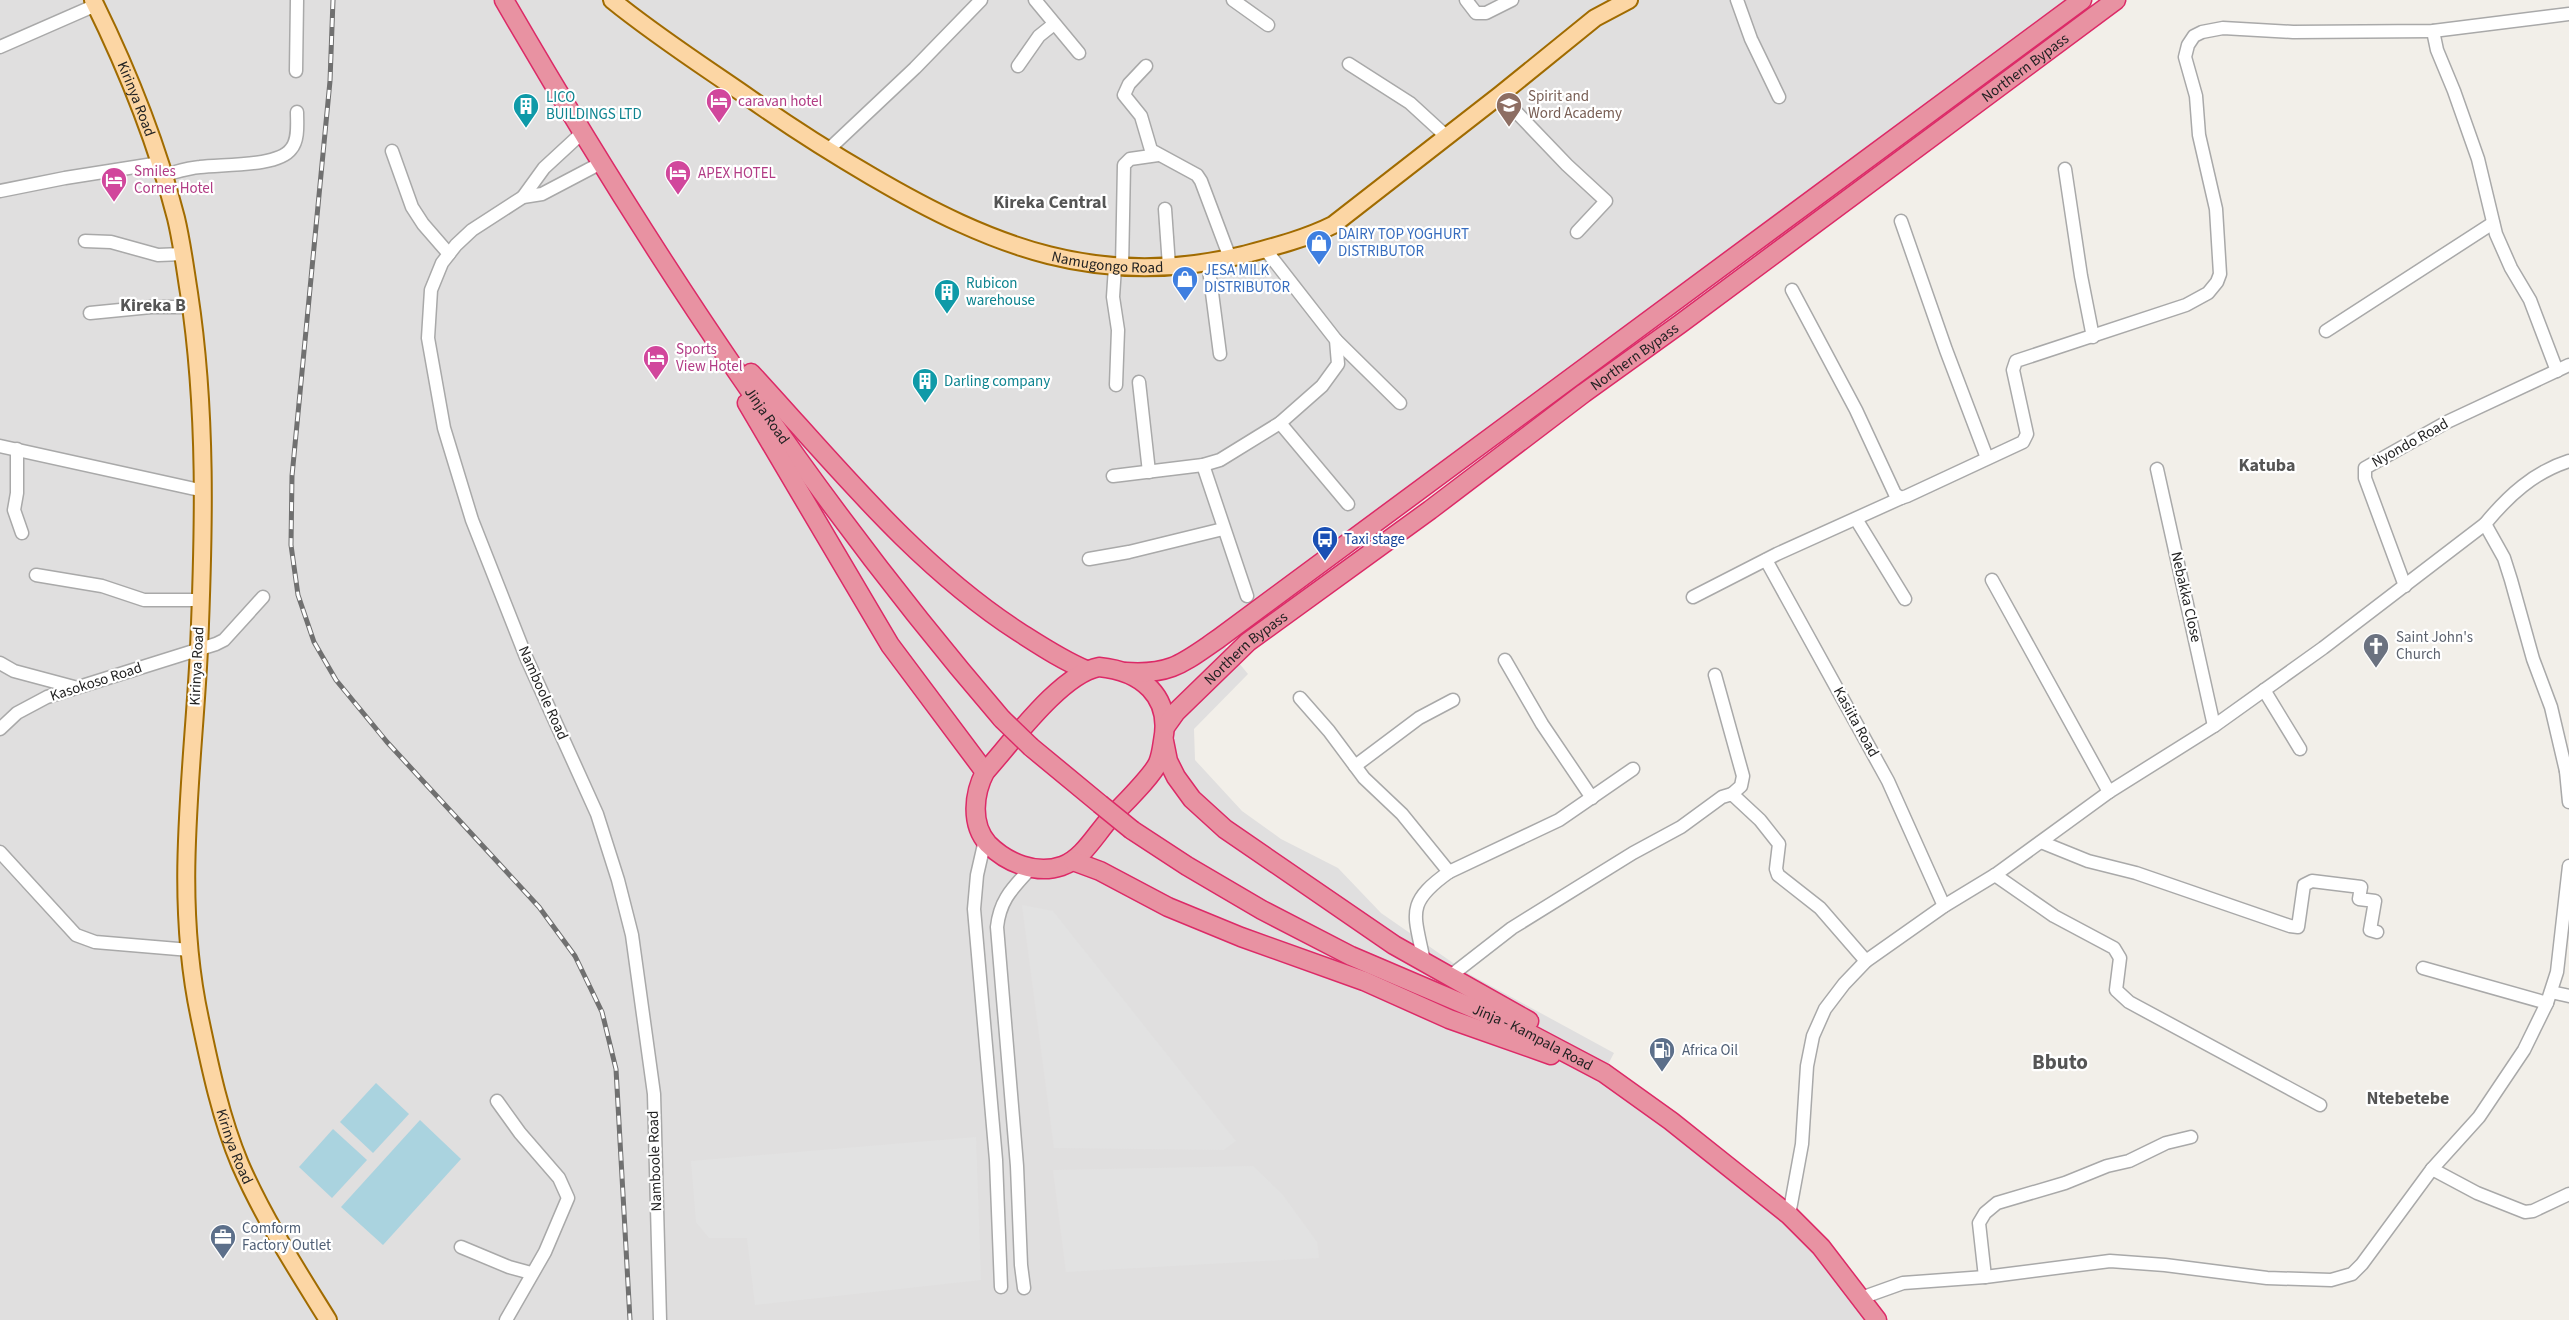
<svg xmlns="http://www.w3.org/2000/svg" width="2569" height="1320" viewBox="0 0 2569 1320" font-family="'Source Sans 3',sans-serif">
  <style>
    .residential { fill: #e0dfdf }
    .parking { fill: #e2e2e2 }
    .water { fill: #aad3df }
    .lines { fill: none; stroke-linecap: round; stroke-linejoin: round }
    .minor-casing { stroke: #a9a9a9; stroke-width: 15 }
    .major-casing { stroke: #a06b00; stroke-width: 20 }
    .highway-casing { stroke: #dc2a67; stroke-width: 21 }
    .minor { stroke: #fff; stroke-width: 12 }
    .major { stroke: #fcd6a4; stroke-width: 16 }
    .highway { stroke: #e892a2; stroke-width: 18 }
    .rail-casing { stroke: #707070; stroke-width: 5 }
    .rail { stroke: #fff; stroke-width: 3; stroke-dasharray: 9; stroke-linecap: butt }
    .highway-bridge-casing { stroke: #dc2a67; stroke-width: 21; stroke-linecap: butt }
    .highway-bridge { stroke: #e892a2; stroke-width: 18 }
    .labels { text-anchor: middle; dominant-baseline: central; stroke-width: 4.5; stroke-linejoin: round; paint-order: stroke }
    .street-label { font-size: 15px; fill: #222; stroke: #fff }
    .education-label { font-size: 15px; fill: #785e54; stroke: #fff; text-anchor: start }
    .culture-label { font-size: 15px; fill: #0d838f; stroke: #fff; text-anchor: start }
    .hotel-label { font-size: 15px; fill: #b23c85; stroke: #fff; text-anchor: start }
    .shop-label { font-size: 15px; fill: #366cbe; stroke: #fff; text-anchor: start }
    .transit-label { font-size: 15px; fill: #164399; stroke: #fff; text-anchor: start }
    .worship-label { font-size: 15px; fill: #5b616d; stroke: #fff; text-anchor: start }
    .service-label { font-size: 15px; fill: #4e5e75; stroke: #fff; text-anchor: start }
    .quarter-label { font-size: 18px; font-weight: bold; fill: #555; stroke: #fff }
    .district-label { font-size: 21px; font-weight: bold; fill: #555; stroke: #fff }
  </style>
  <rect width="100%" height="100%" fill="#f2efe9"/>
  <polygon class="residential" points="0,0 2082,0 1219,639 1248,674 1194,729 1195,760 1242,811 1281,839 1338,868 1381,913 1469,974 1614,1053 1604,1072 1768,1198 1877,1320 0,1320"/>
  <g class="parking">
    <polygon points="1022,905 1053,911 1236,1141 1224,1150 1054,1148"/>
    <polygon points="976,1137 981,1280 755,1305 747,1238 709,1238 696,1222 691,1161"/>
    <polygon points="1253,1166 1282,1194 1317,1242 1319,1258 1066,1272 1053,1170"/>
  </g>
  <g class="water">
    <polygon points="376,1083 409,1114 373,1153 340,1122"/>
    <polygon points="420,1120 461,1159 383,1245 341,1207"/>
    <polygon points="333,1129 367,1160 332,1198 299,1167"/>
  </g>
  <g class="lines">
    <g class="minor-casing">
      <g id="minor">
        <polyline points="1035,0 1079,53"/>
        <polyline points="1233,0 1268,25"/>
        <polyline points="1466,0 1476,13 1486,13 1512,0"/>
        <polyline points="1737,0 1751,39 1779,97"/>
        <polyline points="2433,31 2437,50 2454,91 2478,159 2496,234 2511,268 2530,300 2557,371"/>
        <polyline points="0,47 96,5"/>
        <polyline points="1349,64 1410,103 1446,136"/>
        <polyline points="1018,66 1039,36 1054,24"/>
        <polyline points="1146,66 1129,84 1124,95 1141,116 1151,150 1197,175 1201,181 1230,258"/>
        <polyline points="296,71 297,0"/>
        <polyline points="1500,95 1567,165 1606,201 1577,232"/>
        <polyline points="828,150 915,68 981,0"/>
        <polyline points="392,151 412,207 423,224 449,254"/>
        <polyline points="601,163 542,194 523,197 472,230 456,245 442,263 431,290 428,338 444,428 472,520 526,657 597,814 618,880 632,935 654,1094 660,1320"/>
        <polyline points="2065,169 2081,276 2093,337"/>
        <path d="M164 175C176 172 188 168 200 167 222 164 278 167 291 149 299 140 297 123 297 112"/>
        <polyline points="0,191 65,178 160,163"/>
        <polyline points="523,197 544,168 583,132"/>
        <polyline points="1165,209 1169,266"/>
        <polyline points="1901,221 1946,350 1987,458"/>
        <polyline points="85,241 111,242 158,255 183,254"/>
        <polyline points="1208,262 1220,354"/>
        <polyline points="1115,267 1113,297 1118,330 1116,385"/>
        <polyline points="1122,268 1124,165 1130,159 1158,155"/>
        <polyline points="1792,290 1856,410 1895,494 1901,498 1907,496 2023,442 2027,434 2013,370 2016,361 2186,305 2208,293 2217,282 2220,274 2216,209 2199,135 2196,96 2185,57 2188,45 2194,36 2202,32 2223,28 2293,32 2433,31 2569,14"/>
        <polyline points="90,313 151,307 191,307"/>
        <polyline points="2326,331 2493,223"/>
        <polyline points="1336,340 1400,403"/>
        <polyline points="1139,382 1149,472"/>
        <polyline points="1280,423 1348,504"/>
        <polyline points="0,446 204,491"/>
        <polyline points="17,449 17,493 14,510 22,533"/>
        <polyline points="1203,465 1247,596"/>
        <polyline points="2157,469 2214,726"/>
        <polyline points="1113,476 1203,465 1220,460 1280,423 1322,386 1338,364 1336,340 1265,249"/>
        <polyline points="1856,519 1905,599"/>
        <path d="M2485 524C2508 496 2534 472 2569 461"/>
        <polyline points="1089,559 1129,552 1223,529"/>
        <polyline points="1766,560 1888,781 1944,906"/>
        <polyline points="36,575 102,586 144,600 200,600"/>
        <polyline points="1992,580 2109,792"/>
        <polyline points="2405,586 2365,478 2365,468 2447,422 2569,365"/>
        <polyline points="1693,597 1777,554 1901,498"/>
        <polyline points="1505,660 1542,724 1592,798"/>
        <polyline points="0,663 14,671 74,687"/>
        <polyline points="1715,675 1743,776 1741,786 1732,794"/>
        <polyline points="2264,690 2300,749"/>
        <path d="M1300 698 1329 731 1364 778 1402 814 1449 872C1404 904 1415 914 1424 962"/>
        <polyline points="0,729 17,713 47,697 216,644 224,640 263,597"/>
        <polyline points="1355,766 1419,718 1453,700"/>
        <polyline points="2569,772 2566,771 2569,802"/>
        <polyline points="985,840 977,875 974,909 996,1160 1001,1287"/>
        <polyline points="2041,842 2088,861 2136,873 2290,926 2298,927 2304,885 2312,881 2361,887 2359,899 2375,901 2370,930 2377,932"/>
        <polyline points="0,852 76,935 95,942 190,950"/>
        <polyline points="1449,872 1559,820 1633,769"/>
        <polyline points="1995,875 2054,916 2114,948 2120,958 2116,990 2129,1002 2320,1105"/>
        <polyline points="2423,968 2547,1003"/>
        <polyline points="1449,977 1512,928 1633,853 1681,827 1722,797 1732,794 1760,820 1779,844 1776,869 1778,875 1820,908 1866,961"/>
        <polyline points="2551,992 2569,996"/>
        <polyline points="497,1101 520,1133 559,1178 568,1198 545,1252 506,1320"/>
        <polyline points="2432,1169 2477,1193 2525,1212 2533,1211 2569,1194"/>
        <polyline points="1789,1215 1802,1144 1807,1066 1813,1036 1825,1009 1844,984 1866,961 1944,906 1995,875 2109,792 2214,726 2323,648 2485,524 2504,558 2511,580 2533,659 2551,707 2566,771"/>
        <polyline points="461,1247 509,1267 531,1273"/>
        <polyline points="1985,1277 1979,1223 1985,1213 1997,1203 2065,1183 2107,1166 2129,1161 2166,1143 2191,1137"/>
        <path d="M1024 1288 1021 1265 1017 1166 997 927C1000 899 1013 888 1031 868"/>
        <polyline points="1861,1298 1903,1283 1985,1277 2110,1261 2165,1265 2267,1278 2331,1280 2352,1274 2362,1264 2432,1169 2479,1117 2524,1050 2547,1003 2557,972 2569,866"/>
      </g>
    </g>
    <g class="major-casing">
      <g id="major">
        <path id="s1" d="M93 0C127 69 157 144 176 218 182 243 185 268 189 293 207 411 204 530 199 649 193 773 173 895 200 1019 210 1067 221 1119 240 1164 264 1219 297 1270 328 1320"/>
        <path id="s2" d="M612 0C655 35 700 64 745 95 786 124 828 151 871 176 992 247 1101 290 1243 255 1273 247 1305 239 1333 225L1500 95 1595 18 1629 0"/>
      </g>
    </g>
    <g class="highway-casing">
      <g id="highway">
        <path id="s3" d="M504 0C650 252 812 498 1002 719"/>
        <path d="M751 373C835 464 914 564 1019 632 1041 646 1062 660 1086 670"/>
        <polyline points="747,403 890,645 985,772"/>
        <path d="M1099 667C1141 671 1172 696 1163 741 1162 748 1161 756 1158 763 1151 778 1119 808 1107 822 1095 836 1081 860 1062 866 1036 875 1007 863 988 844 970 824 974 793 985 772 1012 742 1061 674 1099 667Z"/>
        <path d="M1126 672C1171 675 1183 663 1218 639L2082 0"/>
        <path id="s4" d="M1166 726 1176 712 1248 642 1430 510 1584 393 1680 324 2116 0"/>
        <polyline points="1164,741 1168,761 1176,777 1192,799 1225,829 1394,945 1529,1021"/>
        <polyline points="1031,747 1100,804"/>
        <path id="s5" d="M1132 830 1187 866 1262 910 1351 956 1515 1026 1604 1073 1671 1121 1789 1215 1821 1247 1877 1320"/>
        <polyline points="1073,861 1100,871 1168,907 1241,937 1364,981 1449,1019 1551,1055"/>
      </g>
    </g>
    <use href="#minor" class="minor"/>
    <use href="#major" class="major"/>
    <use href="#highway" class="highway"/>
    <g class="rail-casing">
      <polyline id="rail" points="333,0 330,81 292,476 291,545 298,595 314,642 336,680 387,742 539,907 575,956 602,1012 616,1069 630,1320"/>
    </g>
    <use href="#rail" class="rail"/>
    <g class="highway-bridge-casing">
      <g id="highway-bridge">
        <polyline points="1002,719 1031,747"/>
        <polyline points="1100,804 1132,830"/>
      </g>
    </g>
    <use href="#highway-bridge" class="highway-bridge"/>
  </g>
  <defs>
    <g id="hotel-pin" transform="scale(1.35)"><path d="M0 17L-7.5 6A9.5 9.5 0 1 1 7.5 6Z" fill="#d1479c" stroke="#fff"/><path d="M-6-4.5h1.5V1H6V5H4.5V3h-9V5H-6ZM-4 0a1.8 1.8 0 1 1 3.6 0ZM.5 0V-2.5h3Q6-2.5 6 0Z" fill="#fff"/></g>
    <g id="school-pin" transform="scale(1.35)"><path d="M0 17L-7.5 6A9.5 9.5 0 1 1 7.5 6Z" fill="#8d6e63" stroke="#fff"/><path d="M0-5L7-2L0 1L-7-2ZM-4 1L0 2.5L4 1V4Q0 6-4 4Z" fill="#fff"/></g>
    <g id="building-pin" transform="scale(1.35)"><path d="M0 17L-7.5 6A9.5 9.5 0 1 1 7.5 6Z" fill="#0f9aa8" stroke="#fff"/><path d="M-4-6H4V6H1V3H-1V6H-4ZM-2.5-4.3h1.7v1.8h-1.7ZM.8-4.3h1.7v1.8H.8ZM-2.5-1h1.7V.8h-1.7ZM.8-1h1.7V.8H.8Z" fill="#fff"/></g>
    <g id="shop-pin" transform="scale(1.35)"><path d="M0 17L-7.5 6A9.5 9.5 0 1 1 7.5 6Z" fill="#3f7fe0" stroke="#fff"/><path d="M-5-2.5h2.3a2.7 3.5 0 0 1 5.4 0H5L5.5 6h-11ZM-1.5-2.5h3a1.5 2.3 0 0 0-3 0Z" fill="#fff"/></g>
    <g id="bus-pin" transform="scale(1.35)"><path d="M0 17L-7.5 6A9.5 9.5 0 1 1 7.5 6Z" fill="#1a4fb4" stroke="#fff"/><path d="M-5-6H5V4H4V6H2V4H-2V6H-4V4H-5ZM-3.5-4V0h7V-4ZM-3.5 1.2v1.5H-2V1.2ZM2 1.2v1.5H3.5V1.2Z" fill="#fff"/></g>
    <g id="church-pin" transform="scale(1.35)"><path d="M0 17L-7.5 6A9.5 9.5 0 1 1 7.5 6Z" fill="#6b7280" stroke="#fff"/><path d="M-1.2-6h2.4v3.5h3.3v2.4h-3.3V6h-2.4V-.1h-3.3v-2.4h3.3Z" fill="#fff"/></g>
    <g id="fuel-pin" transform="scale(1.35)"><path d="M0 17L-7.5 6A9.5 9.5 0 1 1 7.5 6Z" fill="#5c6f8a" stroke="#fff"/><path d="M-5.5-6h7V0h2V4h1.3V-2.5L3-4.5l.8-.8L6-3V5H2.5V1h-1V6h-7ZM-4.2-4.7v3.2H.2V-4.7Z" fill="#fff"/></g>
    <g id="office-pin" transform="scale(1.35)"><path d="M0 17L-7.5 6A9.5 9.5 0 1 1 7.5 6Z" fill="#5c6f8a" stroke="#fff"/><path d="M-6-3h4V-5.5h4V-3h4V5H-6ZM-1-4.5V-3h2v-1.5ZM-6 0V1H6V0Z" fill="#fff"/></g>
  </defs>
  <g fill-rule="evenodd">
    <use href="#hotel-pin" x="719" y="101"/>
    <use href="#school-pin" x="1509" y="105"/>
    <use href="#building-pin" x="526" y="106"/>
    <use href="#hotel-pin" x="678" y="173"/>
    <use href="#hotel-pin" x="114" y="180"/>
    <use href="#shop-pin" x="1319" y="243"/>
    <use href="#shop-pin" x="1185" y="279"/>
    <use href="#building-pin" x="947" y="292"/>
    <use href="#hotel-pin" x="656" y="358"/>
    <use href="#building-pin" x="925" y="381"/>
    <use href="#bus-pin" x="1325" y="539"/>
    <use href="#church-pin" x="2376" y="646"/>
    <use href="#fuel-pin" x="1662" y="1050"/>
    <use href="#office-pin" x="223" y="1237"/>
  </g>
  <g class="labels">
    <g class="street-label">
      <text stroke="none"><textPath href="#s4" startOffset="1084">Northern Bypass</textPath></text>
      <text stroke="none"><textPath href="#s1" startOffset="108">Kirinya Road</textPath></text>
      <text stroke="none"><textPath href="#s2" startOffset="568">Namugongo Road</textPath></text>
      <text stroke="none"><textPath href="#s4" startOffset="598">Northern Bypass</textPath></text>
      <text stroke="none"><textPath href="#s3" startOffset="492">Jinja Road</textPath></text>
      <text transform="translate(2410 443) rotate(-29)">Nyondo Road</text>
      <text transform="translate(2186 597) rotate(77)">Nebakka Close</text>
      <text stroke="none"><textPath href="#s4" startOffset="112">Northern Bypass</textPath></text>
      <text transform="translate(197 666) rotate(-87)">Kirinya Road</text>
      <text transform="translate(96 682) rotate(-18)">Kasokoso Road</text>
      <text transform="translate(543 693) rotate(66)">Namboole Road</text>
      <text transform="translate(1856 722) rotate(61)">Kasiita Road</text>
      <text stroke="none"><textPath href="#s5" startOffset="452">Jinja - Kampala Road</textPath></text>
      <text stroke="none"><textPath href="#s1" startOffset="1170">Kirinya Road</textPath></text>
      <text transform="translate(655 1161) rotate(-92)">Namboole Road</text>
    </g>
    <g class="education-label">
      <text x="1528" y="96">Spirit and<tspan x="1528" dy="17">Word Academy</tspan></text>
    </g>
    <g class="culture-label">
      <text x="546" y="97">LICO<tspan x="546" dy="17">BUILDINGS LTD</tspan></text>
      <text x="966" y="283">Rubicon<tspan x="966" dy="17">warehouse</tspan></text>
      <text x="944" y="381">Darling company</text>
    </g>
    <g class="hotel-label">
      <text x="738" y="101">caravan hotel</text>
      <text x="134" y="171">Smiles<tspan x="134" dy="17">Corner Hotel</tspan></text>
      <text x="698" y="173">APEX HOTEL</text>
      <text x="676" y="349">Sports<tspan x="676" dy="17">View Hotel</tspan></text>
    </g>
    <g class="shop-label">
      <text x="1338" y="234">DAIRY TOP YOGHURT<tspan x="1338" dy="17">DISTRIBUTOR</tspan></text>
      <text x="1204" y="270">JESA MILK<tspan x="1204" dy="17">DISTRIBUTOR</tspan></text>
    </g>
    <g class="transit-label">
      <text x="1344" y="539">Taxi stage</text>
    </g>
    <g class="worship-label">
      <text x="2396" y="637">Saint John's<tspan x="2396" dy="17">Church</tspan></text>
    </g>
    <g class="service-label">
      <text x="1682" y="1050">Africa Oil</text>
      <text x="242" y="1228">Comform<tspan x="242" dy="17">Factory Outlet</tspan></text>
    </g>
    <g class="quarter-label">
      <text x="1050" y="202">Kireka Central</text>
      <text x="153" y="305">Kireka B</text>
      <text x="2267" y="465">Katuba</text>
      <text x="2408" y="1098">Ntebetebe</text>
    </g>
    <g class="district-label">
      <text x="2060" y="1062">Bbuto</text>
    </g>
  </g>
</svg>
